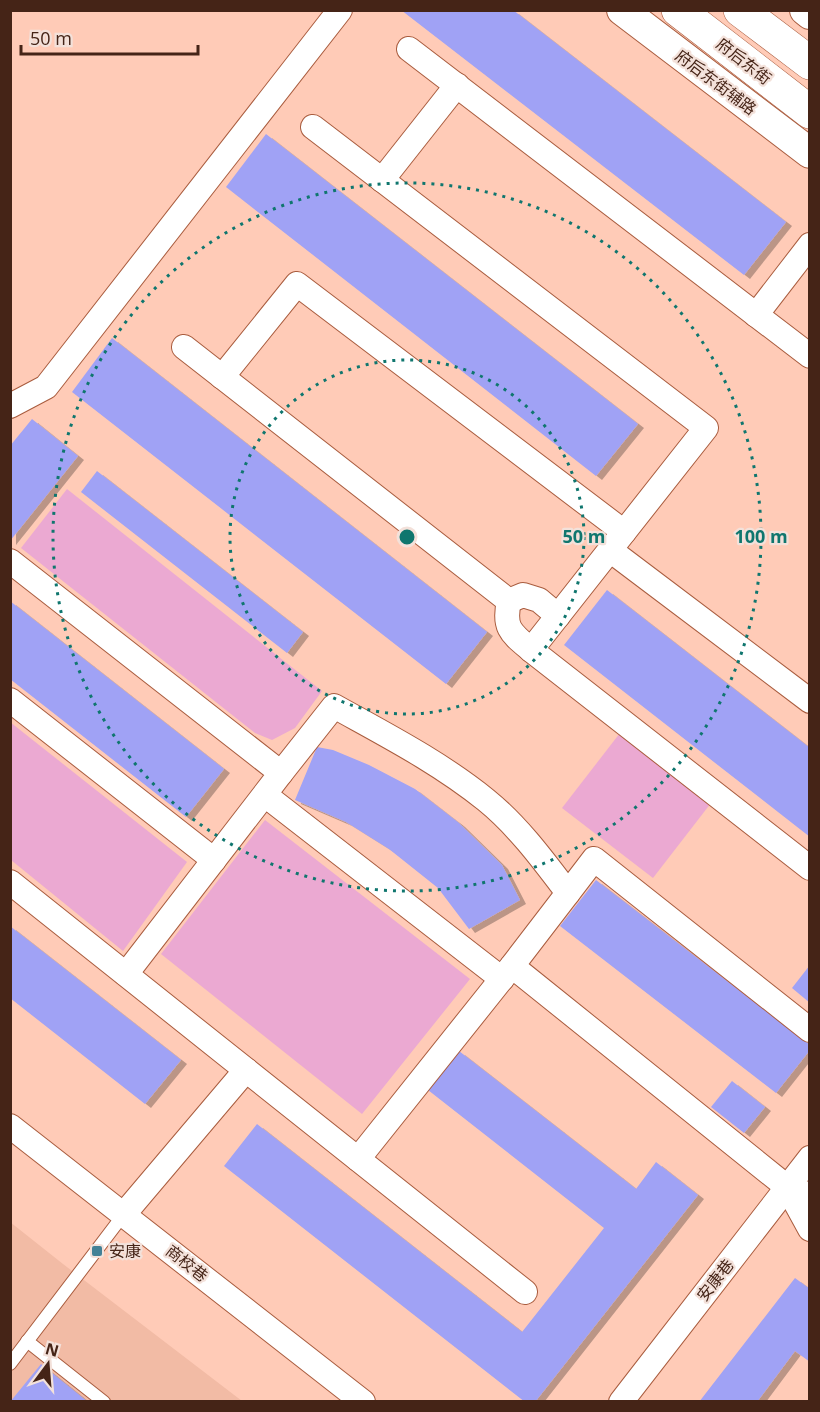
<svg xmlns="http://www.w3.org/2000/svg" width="820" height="1412" viewBox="0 0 820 1412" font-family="'Open Sans','Noto Sans SC',sans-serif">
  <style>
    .built { fill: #f2bba5 }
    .green { fill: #eba9d2 }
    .building { fill: #a0a2f5; filter: url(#shadow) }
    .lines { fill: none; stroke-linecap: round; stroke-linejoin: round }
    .service-casing { stroke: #a95c3e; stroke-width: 14 }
    .minor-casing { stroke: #a95c3e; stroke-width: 26 }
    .tertiary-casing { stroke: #a95c3e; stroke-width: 32 }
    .secondary-casing { stroke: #a95c3e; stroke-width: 34 }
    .service { stroke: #fff; stroke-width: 12 }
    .minor { stroke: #fff; stroke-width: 24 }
    .tertiary { stroke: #fff; stroke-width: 30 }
    .secondary { stroke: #fff; stroke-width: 33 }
    .ring { fill: none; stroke: #0f766e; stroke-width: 3; stroke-dasharray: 3 6 }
    .poi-dot { fill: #438196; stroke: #f3e1da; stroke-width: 2 }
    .labels { text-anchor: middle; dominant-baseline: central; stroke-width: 4.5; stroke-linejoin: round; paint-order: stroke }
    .street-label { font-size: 16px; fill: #452417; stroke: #f3e1da }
    .poi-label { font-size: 16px; fill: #452417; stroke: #f3e1da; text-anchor: start }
    .centre { fill: #0f766e; stroke: #f3e1da; stroke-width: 3 }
    .ring-label { font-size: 18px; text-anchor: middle; font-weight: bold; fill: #0f766e; stroke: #f3e1da; stroke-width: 4.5; stroke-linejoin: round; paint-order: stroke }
  </style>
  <defs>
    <filter id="shadow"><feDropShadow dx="6" dy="4" stdDeviation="0" flood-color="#0004"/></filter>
  </defs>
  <rect width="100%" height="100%" fill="#ffcbb7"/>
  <polygon class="built" points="10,1222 63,1264 242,1401 11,1401"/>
  <g class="green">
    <polygon points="67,489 322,691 295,728 272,740 255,733 21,548"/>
    <polygon points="10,722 187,862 123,951 11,860"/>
    <polygon points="620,733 711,803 653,878 562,808"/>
    <polygon points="265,820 470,979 362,1114 161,954"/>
  </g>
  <g class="building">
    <polygon points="401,10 513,10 786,222 744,275"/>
    <polygon points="266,134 638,424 596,476 226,187"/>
    <polygon points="112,338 487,632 446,684 72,392"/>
    <polygon points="32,419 78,456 10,541 10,446"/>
    <polygon points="97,471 303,632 287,653 81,492"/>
    <polygon points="607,590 810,748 810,837 564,645"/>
    <polygon points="10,601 224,769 186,817 10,679"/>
    <polygon points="317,747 333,750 369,765 415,789 459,823 502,865 520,900 469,929 438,888 389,849 346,822 295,800"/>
    <polygon points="596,880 810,1045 810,1050 776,1093 560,926"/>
    <polygon points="10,926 181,1060 145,1104 10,998"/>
    <polygon points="810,965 810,1003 792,988"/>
    <polygon points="459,1051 636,1189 656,1162 698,1195 535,1402 525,1402 224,1166 257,1124 522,1332 604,1228 428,1090"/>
    <polygon points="732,1081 765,1107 744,1133 711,1107"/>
    <polygon points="795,1278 810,1289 810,1362 795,1351 757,1402 699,1402"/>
    <polygon points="41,1364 88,1402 10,1402"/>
  </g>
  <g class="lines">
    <g class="service-casing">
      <g id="service">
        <polyline points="27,1341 104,1402"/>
        <polyline points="10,1364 124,1214"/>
      </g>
    </g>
    <g class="minor-casing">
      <g id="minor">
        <polyline points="409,49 810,356"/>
        <polyline points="313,127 706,428 531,650 810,868"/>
        <polyline points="382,180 457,85"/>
        <polyline points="756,315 810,245"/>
        <path d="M184 347 509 601C503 628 511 633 531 650"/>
        <polyline points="222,377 297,284 624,532"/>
        <polyline points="10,406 46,387 340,10"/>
        <polyline points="610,550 810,701"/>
        <polyline points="10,561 281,773 126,974"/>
        <polyline points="509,601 523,595 539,600 558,616"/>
        <polyline points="10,700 214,860"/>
        <path d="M281 773 334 706C386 735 439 762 486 800 518 826 543 860 568 893L512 966"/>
        <polyline points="265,795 502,979"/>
        <polyline points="10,882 246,1070"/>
        <polyline points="568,893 594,859 810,1030"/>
        <polyline points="10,1126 363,1402"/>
        <polyline points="358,1159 512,966 787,1187 810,1195"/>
        <polyline points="787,1187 810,1229"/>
        <polyline points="124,1214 246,1070 525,1292"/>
        <polyline points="621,1402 810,1158"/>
      </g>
    </g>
    <g class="tertiary-casing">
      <g id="tertiary">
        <polyline points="622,10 810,153"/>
        <polyline points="805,10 810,14"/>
      </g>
    </g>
    <g class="secondary-casing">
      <g id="secondary">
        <polyline points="678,10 810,112"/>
        <polyline points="740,10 810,63"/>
      </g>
    </g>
    <use href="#service" class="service"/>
    <use href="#minor" class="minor"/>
    <use href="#tertiary" class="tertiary"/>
    <use href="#secondary" class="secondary"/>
  </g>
  <g class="ring">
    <circle cx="407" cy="537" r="177"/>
    <circle cx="407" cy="537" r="354"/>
  </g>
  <rect class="poi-dot" x="91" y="1245" width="12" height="12" rx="3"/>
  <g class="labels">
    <g class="street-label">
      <text transform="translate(744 61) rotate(38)">府后东街</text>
      <text transform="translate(716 82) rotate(37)">府后东街辅路</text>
      <text transform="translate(187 1263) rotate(38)">商校巷</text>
      <text transform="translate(715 1280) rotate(-52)">安康巷</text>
    </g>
    <g class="poi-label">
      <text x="109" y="1251">安康</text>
    </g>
  </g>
  <circle cx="407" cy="537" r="9" class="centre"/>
  <g class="ring-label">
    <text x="584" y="543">50 m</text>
    <text x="761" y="543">100 m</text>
  </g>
  <rect width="820" height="1412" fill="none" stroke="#452417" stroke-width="24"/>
  <g transform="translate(48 1364) rotate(16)" stroke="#f3e1da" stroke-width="4.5" paint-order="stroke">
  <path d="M0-4.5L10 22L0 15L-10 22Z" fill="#452417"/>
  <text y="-9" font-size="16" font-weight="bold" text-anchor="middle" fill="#452417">N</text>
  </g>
  <path d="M21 45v9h177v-9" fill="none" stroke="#452417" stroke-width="3"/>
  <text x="30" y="45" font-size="18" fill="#452417" stroke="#f3e1da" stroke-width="4.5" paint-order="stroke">50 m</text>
</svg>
